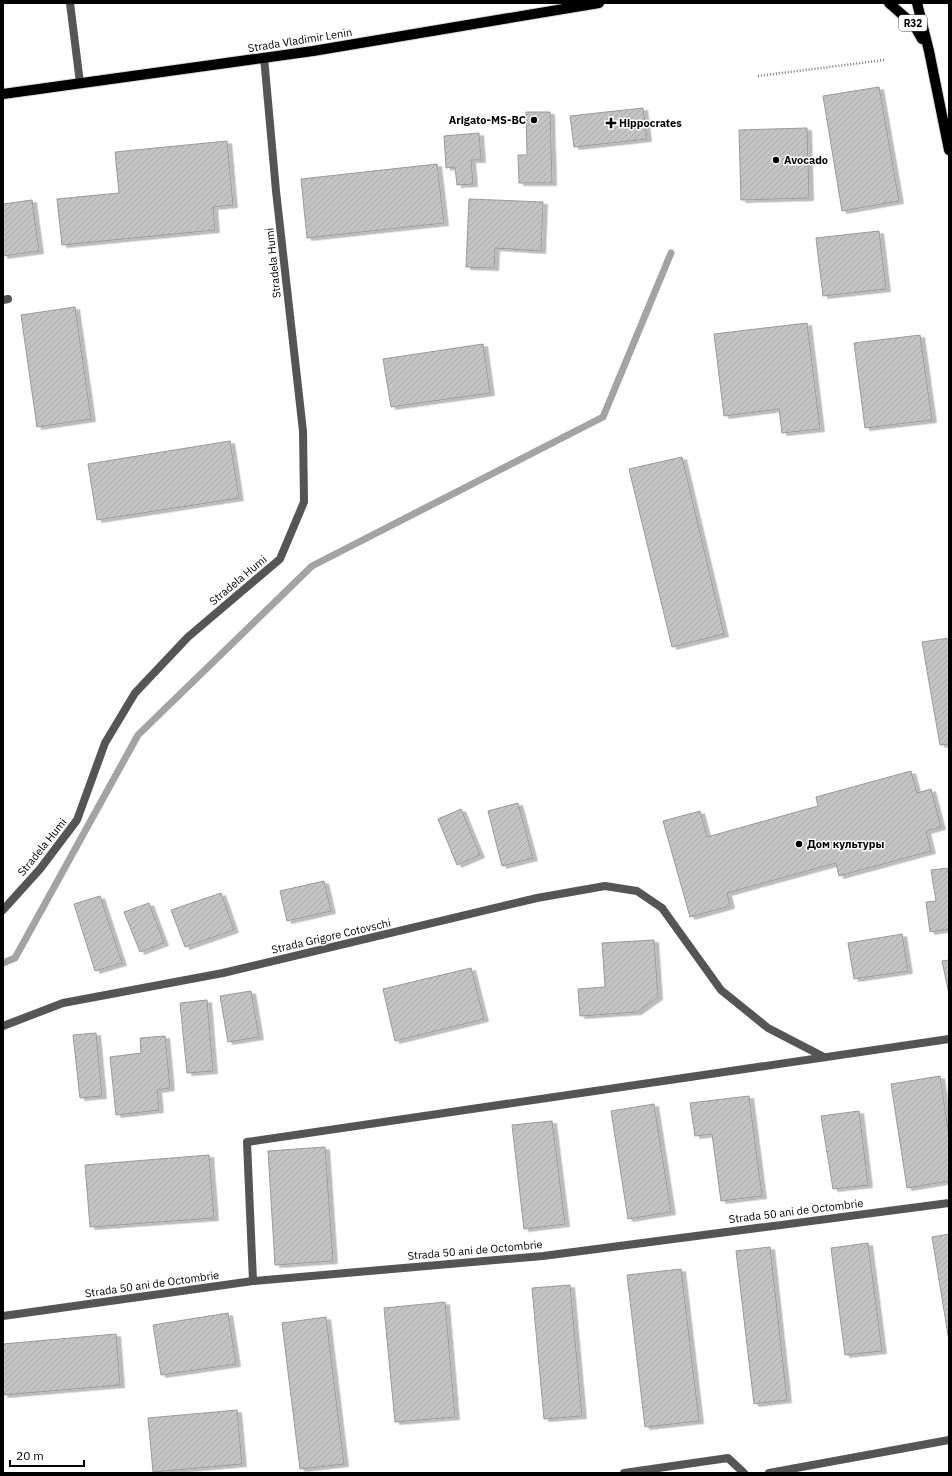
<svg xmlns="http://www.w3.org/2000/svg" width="952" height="1476" viewBox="0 0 952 1476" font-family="'IBM Plex Sans',sans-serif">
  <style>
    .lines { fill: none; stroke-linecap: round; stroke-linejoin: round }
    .stream { stroke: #a3a3a3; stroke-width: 7 }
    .building { fill: url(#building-hatch); stroke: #999; filter: url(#shadow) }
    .primary-casing { stroke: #dbdbdb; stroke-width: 12 }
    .path { stroke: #777; stroke-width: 2.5; stroke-dasharray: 1 2; stroke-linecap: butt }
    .service { stroke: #555; stroke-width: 8 }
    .minor { stroke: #555; stroke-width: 8 }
    .primary { stroke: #000; stroke-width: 10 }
    .poi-dot { fill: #000; stroke: #fff; stroke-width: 1.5 }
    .labels { text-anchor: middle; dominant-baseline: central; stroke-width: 3; stroke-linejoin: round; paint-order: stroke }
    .shield { fill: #fff; stroke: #4c4c4c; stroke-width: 1 }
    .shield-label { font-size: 10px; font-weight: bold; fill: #000 }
    .street-label { font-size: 11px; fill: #000; stroke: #fff }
    .poi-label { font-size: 11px; font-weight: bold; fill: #000; stroke: #fff; text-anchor: start }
  </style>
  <defs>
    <pattern id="building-hatch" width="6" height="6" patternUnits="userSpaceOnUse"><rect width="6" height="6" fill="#c4c4c4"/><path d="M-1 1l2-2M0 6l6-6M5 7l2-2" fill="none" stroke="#a7a7a7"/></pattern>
    <filter id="shadow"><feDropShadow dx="4.5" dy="2.5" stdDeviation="0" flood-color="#0004"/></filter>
  </defs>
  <rect width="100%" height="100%" fill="#fff"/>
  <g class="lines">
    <polyline class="stream" points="3,963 15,958 138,735 312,566 603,417 671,253"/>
  </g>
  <g class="building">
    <polygon points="879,87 899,201 842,211 823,96"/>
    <polygon points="643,108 647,139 574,147 570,116"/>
    <polygon points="526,112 550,112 552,183 519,183 518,155 527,155"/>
    <polygon points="807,128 809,198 741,200 739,130"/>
    <polygon points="479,133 481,160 471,160 473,184 457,185 455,167 446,168 444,136"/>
    <polygon points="227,141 233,205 213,207 215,230 62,245 57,199 119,193 115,152"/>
    <polygon points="437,164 444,223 307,238 301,179"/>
    <polygon points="469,199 543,202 541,251 495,248 494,268 466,267"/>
    <polygon points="32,200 39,251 3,256 3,204"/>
    <polygon points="879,231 886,289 823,296 816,238"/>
    <polygon points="75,307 91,419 37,427 21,315"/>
    <polygon points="807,323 820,429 782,433 779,409 724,416 714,334"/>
    <polygon points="920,335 932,420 865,428 854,343"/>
    <polygon points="483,344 490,393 391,407 383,359"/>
    <polygon points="230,441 239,498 97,520 88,464"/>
    <polygon points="682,457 724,634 672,647 629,469"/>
    <polygon points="949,638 949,744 940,745 922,642"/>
    <polygon points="911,771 917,793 931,789 941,827 926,831 931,851 839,876 836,863 727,893 730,906 690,917 663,821 700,811 707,837 818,806 816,797"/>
    <polygon points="518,803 533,858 502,866 488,811"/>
    <polygon points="461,809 480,855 457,865 438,819"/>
    <polygon points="949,868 949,929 930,932 926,902 936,901 931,870"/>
    <polygon points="324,881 331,911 287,921 280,891"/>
    <polygon points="221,893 234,930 185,947 171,910"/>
    <polygon points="100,896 122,963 95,971 74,904"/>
    <polygon points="149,903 164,943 140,952 124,912"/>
    <polygon points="902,934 908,971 854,979 848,943"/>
    <polygon points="654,940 658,997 637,1012 580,1016 578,989 605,987 602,943"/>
    <polygon points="949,960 949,994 942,961"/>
    <polygon points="471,968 484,1019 395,1041 383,989"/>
    <polygon points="251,991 259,1037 228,1042 220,996"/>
    <polygon points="207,1000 213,1071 187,1073 180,1003"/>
    <polygon points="96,1033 102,1096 80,1098 73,1035"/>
    <polygon points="165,1036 170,1088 157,1090 159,1110 116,1115 110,1057 141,1053 140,1038"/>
    <polygon points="940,1076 949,1136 949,1181 907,1188 891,1084"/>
    <polygon points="749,1096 762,1196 721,1201 712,1134 695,1136 690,1103"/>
    <polygon points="654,1104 671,1212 628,1219 611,1111"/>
    <polygon points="859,1111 868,1185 833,1189 821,1116"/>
    <polygon points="552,1121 565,1224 524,1229 512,1125"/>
    <polygon points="325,1147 333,1261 275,1265 268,1151"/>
    <polygon points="209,1155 214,1218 90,1227 85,1165"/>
    <polygon points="949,1234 949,1341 932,1237"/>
    <polygon points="868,1243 882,1351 845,1355 831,1248"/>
    <polygon points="770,1247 787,1400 754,1404 736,1251"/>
    <polygon points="681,1269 699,1421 645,1427 627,1275"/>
    <polygon points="570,1285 582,1416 544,1419 532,1288"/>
    <polygon points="445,1302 455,1417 395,1422 384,1308"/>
    <polygon points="228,1313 236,1364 161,1375 153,1325"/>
    <polygon points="326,1317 344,1464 300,1469 282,1323"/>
    <polygon points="116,1334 120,1385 3,1395 3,1344"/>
    <polygon points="237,1410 242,1464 153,1472 148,1418"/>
  </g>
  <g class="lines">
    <g class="primary-casing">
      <g id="primary">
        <polyline points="889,3 914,25 922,39"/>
        <polyline points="917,3 929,51 949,150"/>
        <polyline points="3,94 313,51 599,3"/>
      </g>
    </g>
    <polyline class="path" points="758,76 884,60"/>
    <g class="service">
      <polyline points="70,3 80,83"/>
      <polyline points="3,300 8,299"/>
      <polyline points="662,908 721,990 768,1028 824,1057"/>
      <polyline points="253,1281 247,1142 949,1039"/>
      <polyline points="624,1473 728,1458 744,1473"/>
      <polyline points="769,1473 949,1440"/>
    </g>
    <g class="minor">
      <polyline points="3,910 40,869 77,820 105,743 135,693 188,637 280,559 304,502 303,431 276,191 264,57"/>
      <polyline points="3,1026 63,1003 223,973 537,898 605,886 637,891 662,908"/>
      <polyline points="3,1316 253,1281 543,1256 949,1203"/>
    </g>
    <use href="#primary" class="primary"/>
  </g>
  <g class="poi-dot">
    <circle cx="534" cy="120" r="4"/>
    <path d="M609 117h4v4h4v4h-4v4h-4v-4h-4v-4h4z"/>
    <circle cx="776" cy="160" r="4"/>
    <circle cx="799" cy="844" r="4"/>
  </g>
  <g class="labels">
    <rect class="shield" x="899" y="15" width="28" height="16" rx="3"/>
    <g class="shield-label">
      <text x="913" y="23">R32</text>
    </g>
    <g class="street-label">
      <text transform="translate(300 40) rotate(-9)">Strada Vladimir Lenin</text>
      <text transform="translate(273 263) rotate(-96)">Stradela Humi</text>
      <text transform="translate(238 580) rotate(-40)">Stradela Humi</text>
      <text transform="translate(42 847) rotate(-51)">Stradela Humi</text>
      <text transform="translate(331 936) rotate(-13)">Strada Grigore Cotovschi</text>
      <text transform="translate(796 1211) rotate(-7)">Strada 50 ani de Octombrie</text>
      <text transform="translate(475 1250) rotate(-5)">Strada 50 ani de Octombrie</text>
      <text transform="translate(152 1284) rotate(-8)">Strada 50 ani de Octombrie</text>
    </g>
    <g class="poi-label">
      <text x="526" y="120" text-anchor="end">Arigato-MS-BC</text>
      <text x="619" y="123">Hippocrates</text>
      <text x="784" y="160">Avocado</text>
      <text x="807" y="844">Дом культуры</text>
    </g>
  </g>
  <rect width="952" height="1476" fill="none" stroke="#000000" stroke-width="8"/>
  <path d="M10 1460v6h74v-6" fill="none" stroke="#000000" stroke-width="2"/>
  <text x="16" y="1460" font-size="12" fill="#000000" stroke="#ffffff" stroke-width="3" paint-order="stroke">20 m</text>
</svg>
